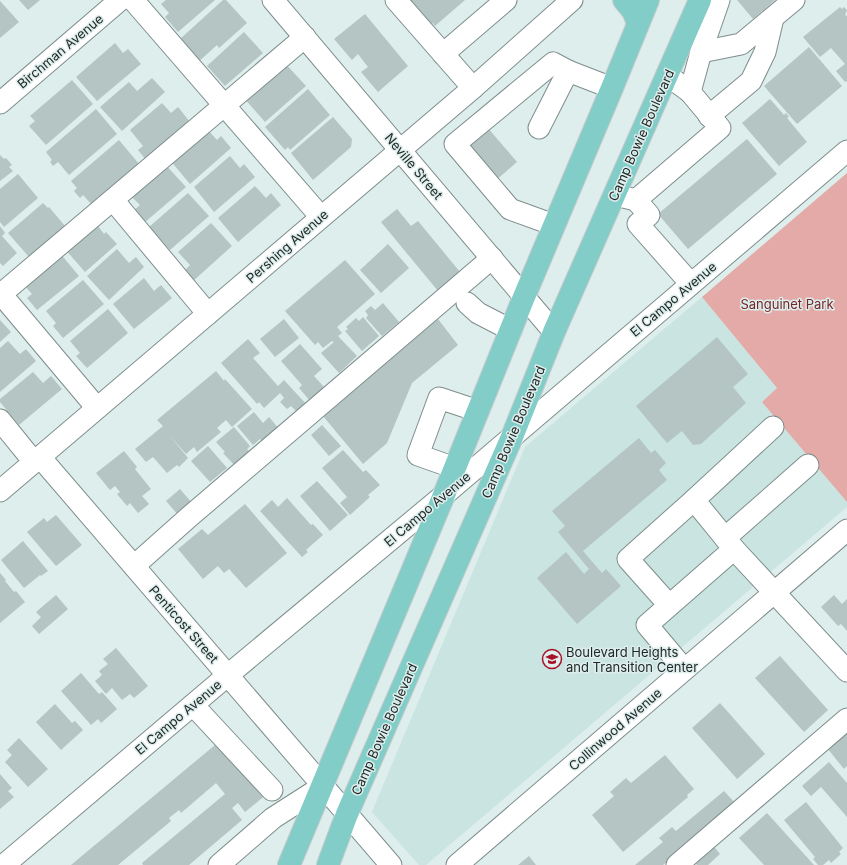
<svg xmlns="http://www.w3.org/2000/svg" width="847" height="865" viewBox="0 0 847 865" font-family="Inter,sans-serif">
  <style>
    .built { fill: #c9e4e1 }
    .green { fill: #e3aaa7 }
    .building { fill: #b5c5c4 }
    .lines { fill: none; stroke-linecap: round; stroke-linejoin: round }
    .minor-casing { stroke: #7e8e8c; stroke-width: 23 }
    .major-casing { stroke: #cacbcb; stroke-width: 24 }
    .minor { stroke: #fff; stroke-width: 21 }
    .major { stroke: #82cdc8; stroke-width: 22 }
    .labels { text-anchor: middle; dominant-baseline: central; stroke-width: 3; stroke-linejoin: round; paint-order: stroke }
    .street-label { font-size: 13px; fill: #212827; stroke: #ddeeec }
    .park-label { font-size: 13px; fill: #742629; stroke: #ddeeec }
    .poi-label { font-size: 13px; fill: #212827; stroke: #ddeeec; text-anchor: start }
  </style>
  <rect width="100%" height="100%" fill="#ddeeec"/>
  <polygon class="built" points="702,297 777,388 762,402 847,502 847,507 426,865 419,865 372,812 525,447"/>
  <polygon class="green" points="847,173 847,502 762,402 777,388 702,297"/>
  <g class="building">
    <polygon points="19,0 40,0 28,10"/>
    <polygon points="166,0 215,0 178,32 165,17 169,13 161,4"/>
    <polygon points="223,0 226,0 247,23 219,48 217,45 196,64 187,55 191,51 180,39"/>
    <polygon points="409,0 465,0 435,26 433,23 431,25"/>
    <polygon points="737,0 775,0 753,19"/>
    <polygon points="0,1 19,22 0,38"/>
    <polygon points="840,7 842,9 844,7 847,10 845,15 847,16 847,81 845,82 836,71 845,64 831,48 820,57 803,37"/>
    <polygon points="365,14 408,66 378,92 361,72 368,67 358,54 352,60 334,39"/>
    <polygon points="244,32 263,53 225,86 207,66"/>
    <polygon points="115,43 123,53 128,49 141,64 97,101 76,77"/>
    <polygon points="809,47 842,86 797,124 764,86"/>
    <polygon points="283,61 306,86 265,122 243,97"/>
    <polygon points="152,78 165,92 122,131 100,107 129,82 137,91"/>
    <polygon points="72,80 93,104 46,145 29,126 35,121 30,116"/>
    <polygon points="308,89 330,115 290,150 288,147 285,150 265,127"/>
    <polygon points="770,99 784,115 786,113 789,117 787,118 807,142 779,166 742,123"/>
    <polygon points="162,103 171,113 178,107 190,122 146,160 138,150 143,146 130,130"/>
    <polygon points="96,109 117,134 69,175 58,162 53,166 50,162 52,160 46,152"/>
    <polygon points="333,117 352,139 351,147 313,180 291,153"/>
    <polygon points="205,127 217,140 221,136 231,148 190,184 169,159"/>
    <polygon points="487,127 517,162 494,182 465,147"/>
    <polygon points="747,139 777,174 688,249 658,214"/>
    <polygon points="119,140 139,164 92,205 83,195 80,198 74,191 77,188 71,181"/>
    <polygon points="0,155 4,159 6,158 12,165 9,167 13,171 0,181"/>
    <polygon points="230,156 240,168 244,164 255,177 214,212 194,187"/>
    <polygon points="164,163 186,187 144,223 133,211 140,205 129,194"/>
    <polygon points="18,174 38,198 4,227 0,222 0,189"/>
    <polygon points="255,186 266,198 271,193 281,205 238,242 218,218"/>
    <polygon points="188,193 209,216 170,250 149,227"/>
    <polygon points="43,203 48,208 49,207 65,226 29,257 8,233"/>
    <polygon points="397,209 411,226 418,221 460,272 438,291 381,222"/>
    <polygon points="95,222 104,234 106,232 117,244 85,272 64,248"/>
    <polygon points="211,223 232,246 192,282 183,272 190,265 178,252"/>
    <polygon points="0,226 5,233 2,236 17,253 3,266 0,263"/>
    <polygon points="388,244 409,268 381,293 360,270"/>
    <polygon points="117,249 129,263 136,257 144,267 109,300 87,276"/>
    <polygon points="59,252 79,276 37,310 27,298 32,294 22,283"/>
    <polygon points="345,260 375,294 337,327 342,333 338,336 357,356 339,373 321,353 334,342 332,341 323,348 318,342 315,345 285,311"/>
    <polygon points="144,278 154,291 161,285 172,298 134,329 113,304"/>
    <polygon points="83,280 104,304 63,338 53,326 56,323 46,311"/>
    <polygon points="383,303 399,322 382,336 366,318 368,315 365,311 371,306 375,310"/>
    <polygon points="108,309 128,333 87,368 76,356 80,353 70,341"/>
    <polygon points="363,317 379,336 362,351 345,331 348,329 346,327 356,318 359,321"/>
    <polygon points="284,319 299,338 275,357 260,339"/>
    <polygon points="438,319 458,345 412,383 387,443 363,464 323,416"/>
    <polygon points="0,320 11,332 0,342"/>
    <polygon points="717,337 748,374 733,387 746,403 701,444 693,445 682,431 667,443 636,406"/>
    <polygon points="248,339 260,353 253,358 278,386 284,380 308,406 299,414 291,406 287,409 280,402 284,398 280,393 264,408 259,402 257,404 221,363"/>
    <polygon points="8,341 20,354 26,349 36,361 0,392 0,348"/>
    <polygon points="300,344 322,369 314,376 325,388 310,401 299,388 302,385 281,361"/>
    <polygon points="216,371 224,381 225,379 252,409 232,427 226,420 217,428 221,432 197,452 194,447 186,454 170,436 188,458 179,467 177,465 167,473 153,457 146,462 135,449 163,426 157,420"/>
    <polygon points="33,372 43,383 51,376 62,389 19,425 0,402 0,399"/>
    <polygon points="254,412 263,423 269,417 280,430 264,443 260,439 253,445 237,426"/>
    <polygon points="322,425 341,446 329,456 311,435"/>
    <polygon points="234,427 250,446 247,449 252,454 236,467 223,453 225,452 216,442"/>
    <polygon points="639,438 651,453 655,450 666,463 659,470 667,480 583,551 602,573 606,569 621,586 577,624 537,578 566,552 584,574 589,569 558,532 565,526 552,511"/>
    <polygon points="208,446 227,468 210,482 191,461"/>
    <polygon points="343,450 363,472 366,470 380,485 368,495 370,497 350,515 340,503 347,497 322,468"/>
    <polygon points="124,451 137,467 135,469 151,489 142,496 149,504 138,513 130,503 127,506 117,494 120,492 115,486 110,490 96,473"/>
    <polygon points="317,481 348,515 330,531 300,496"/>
    <polygon points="180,489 193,504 179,516 166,501"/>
    <polygon points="287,498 311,525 313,524 323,535 306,550 308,552 302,557 260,511 272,500 278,507"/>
    <polygon points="245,504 287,553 246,588 229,569 224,573 218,566 203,579 178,549 202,529 208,535"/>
    <polygon points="56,515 82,545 56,566 27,532 44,518 47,522"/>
    <polygon points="23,541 48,571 41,576 40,575 24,588 1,560"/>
    <polygon points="0,573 6,580 5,581 14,592 16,591 25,602 0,623"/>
    <polygon points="56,595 68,609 39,634 32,626 41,617 36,612"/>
    <polygon points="834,595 842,604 847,599 847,631 841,624 838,626 821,607"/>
    <polygon points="116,648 148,686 134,698 130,694 122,700 112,688 106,694 95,681 102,675 99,671 108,664 103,659"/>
    <polygon points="780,656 828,710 804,732 755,678"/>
    <polygon points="81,673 99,694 102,692 117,709 101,723 98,719 91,725 61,691"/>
    <polygon points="720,703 765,754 737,779 692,728"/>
    <polygon points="55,704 72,723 75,721 83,730 61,750 36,722"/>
    <polygon points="847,730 847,766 844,769 827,748"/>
    <polygon points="19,738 48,769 28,787 5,762 12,755 7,750"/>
    <polygon points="221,740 267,794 245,812 238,803 232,808 242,820 189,865 143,865 142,863 225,794 216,783 181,813 179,810 169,818 171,821 118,865 71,865"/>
    <polygon points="665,755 694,789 687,795 688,797 623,852 592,815 614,796 610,792 626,778 631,783"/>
    <polygon points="829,762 847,783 847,817 821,787 811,796 802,786"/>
    <polygon points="0,774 12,788 8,791 14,797 0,809"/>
    <polygon points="724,791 736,804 663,865 635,865 663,842 659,838 672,827 676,831"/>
    <polygon points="806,802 843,848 839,852 841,854 831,863 829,860 823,865 818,865 813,859 815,857 784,820"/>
    <polygon points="767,813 814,865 764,865 739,838"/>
    <polygon points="711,843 720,854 708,865 697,865 692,859"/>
    <polygon points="529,856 536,865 518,865"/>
  </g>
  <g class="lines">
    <g class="minor-casing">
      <g id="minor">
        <polyline points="133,0 321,217"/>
        <polyline points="273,0 554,332"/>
        <polyline points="396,0 473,88"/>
        <polyline points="701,52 741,44 794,0"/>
        <polyline points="443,54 506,0"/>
        <polyline points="690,92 701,52 719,0"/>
        <polyline points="0,103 120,0"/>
        <polyline points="709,116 751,81 765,52 773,18"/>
        <polyline points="539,128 568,71 612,88"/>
        <polyline points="615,195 636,200 720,128 690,92 667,75"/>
        <polyline points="113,200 208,314"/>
        <polyline points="636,200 649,215 638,224 691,284"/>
        <polyline points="554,225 510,209 455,144 553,63 568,71"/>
        <polyline points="1,294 97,408"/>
        <polyline points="0,295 305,37"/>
        <polyline points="467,303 478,313 511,330"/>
        <polyline points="0,420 34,462"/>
        <polyline points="40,457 391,865"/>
        <polyline points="455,468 418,455 439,398 478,411"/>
        <polyline points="0,491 473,88 572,0"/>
        <polyline points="694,500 773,427"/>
        <polyline points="725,538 808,465"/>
        <polyline points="134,566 189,517 492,258"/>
        <polyline points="669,605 628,559 694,500 734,549"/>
        <polyline points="684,669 647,625 734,549 847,671"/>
        <polyline points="193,705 272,790"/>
        <polyline points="4,865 228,675 444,495 847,151"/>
        <polyline points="219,865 273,818 323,786"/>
        <polyline points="457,865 847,530"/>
        <polyline points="677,865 847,719"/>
      </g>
    </g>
    <g class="major-casing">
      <g id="major">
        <polyline points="624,0 633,11 638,23"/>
        <polyline points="289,865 444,495 524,297 612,88 648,0"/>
        <polyline points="328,865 347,814 512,437 554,332 700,0"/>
      </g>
    </g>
    <use href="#minor" class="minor"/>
    <use href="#major" class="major"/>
  </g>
  <defs>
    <g id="school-ring" transform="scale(1)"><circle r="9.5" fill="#ddeeec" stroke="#a81128" stroke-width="1.5"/><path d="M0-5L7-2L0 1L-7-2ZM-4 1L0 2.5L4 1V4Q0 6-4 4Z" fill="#a81128"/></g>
  </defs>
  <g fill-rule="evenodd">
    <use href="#school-ring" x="552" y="659"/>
  </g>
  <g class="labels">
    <g class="street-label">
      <text transform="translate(60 51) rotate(-40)">Birchman Avenue</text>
      <text transform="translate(641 135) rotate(-66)">Camp Bowie Boulevard</text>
      <text transform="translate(414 166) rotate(50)">Neville Street</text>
      <text transform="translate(287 246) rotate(-41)">Pershing Avenue</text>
      <text transform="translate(673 299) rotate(-40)">El Campo Avenue</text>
      <text transform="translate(513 432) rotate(-67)">Camp Bowie Boulevard</text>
      <text transform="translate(427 509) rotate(-40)">El Campo Avenue</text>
      <text transform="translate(184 624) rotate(49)">Penticost Street</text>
      <text transform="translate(178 717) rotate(-40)">El Campo Avenue</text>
      <text transform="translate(384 729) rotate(-66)">Camp Bowie Boulevard</text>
      <text transform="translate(615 729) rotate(-41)">Collinwood Avenue</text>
    </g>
    <g class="park-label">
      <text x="787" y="304">Sanguinet Park</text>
    </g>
    <g class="poi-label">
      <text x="566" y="652">Boulevard Heights<tspan x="566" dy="15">and Transition Center</tspan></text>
    </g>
  </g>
</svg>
